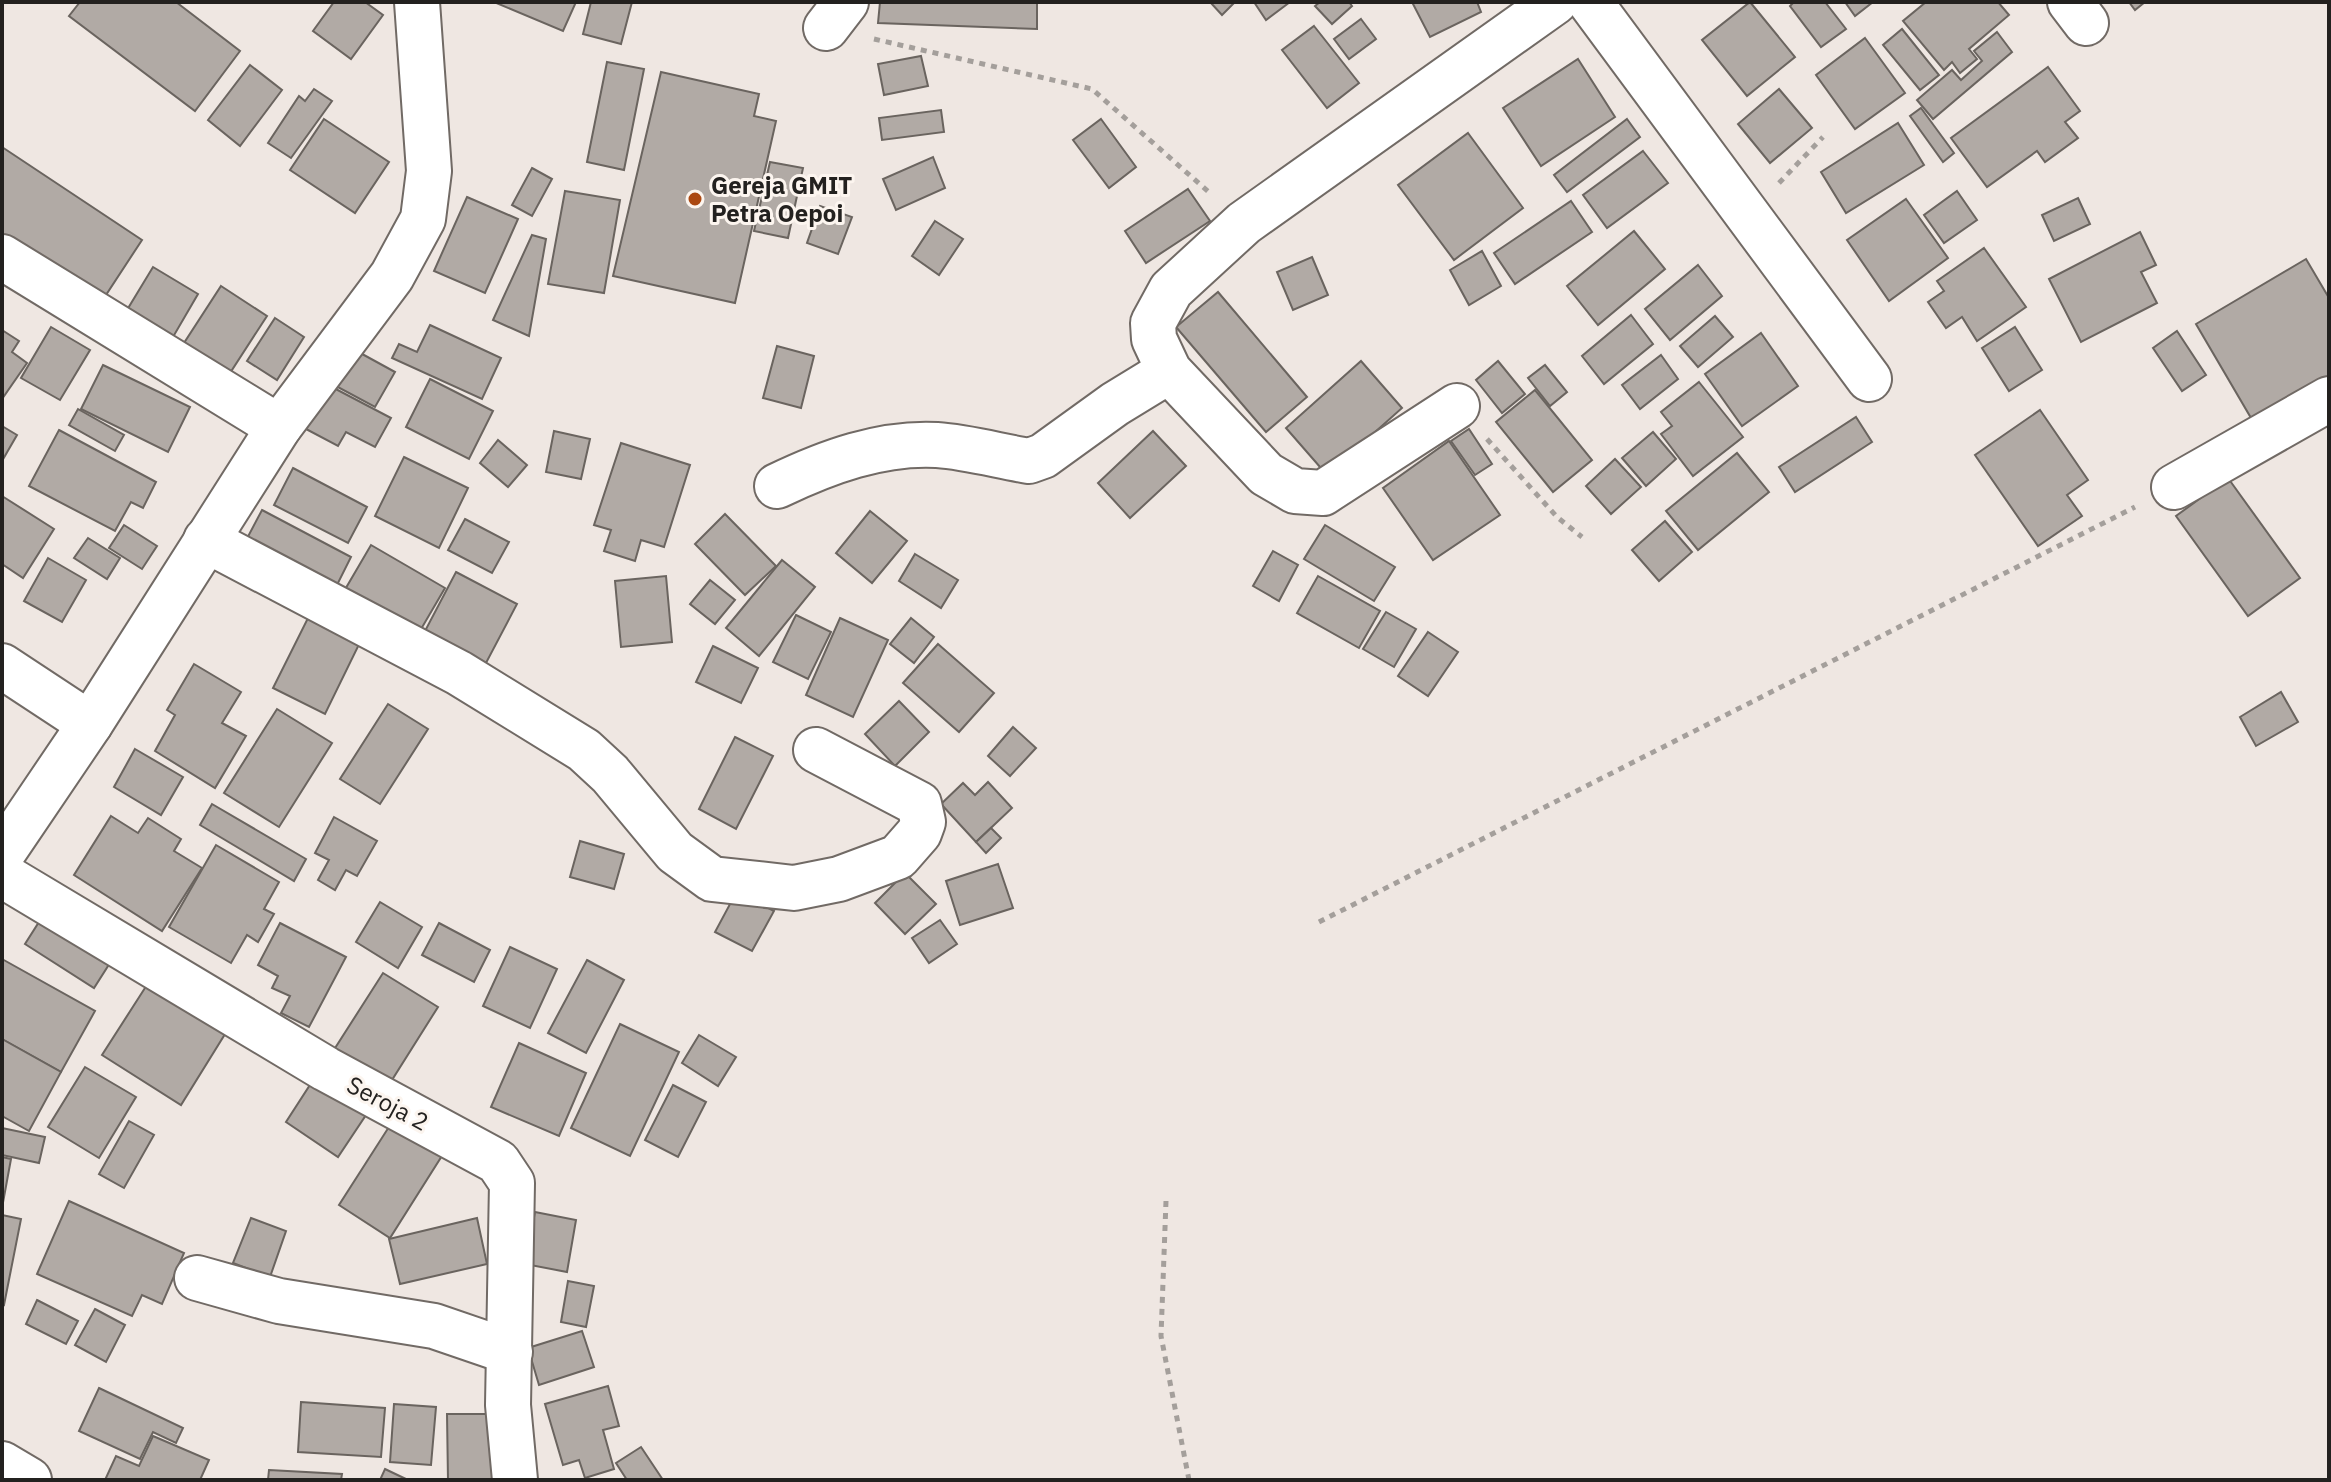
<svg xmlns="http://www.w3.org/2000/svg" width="2331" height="1482" viewBox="0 0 2331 1482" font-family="'IBM Plex Sans',sans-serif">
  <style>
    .building { fill: #b1aaa5; stroke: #6a645f; stroke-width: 2 }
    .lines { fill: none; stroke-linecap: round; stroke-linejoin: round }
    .minor-casing { stroke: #716a65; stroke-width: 48 }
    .path { stroke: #a49f9b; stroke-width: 5; stroke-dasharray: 6 6; stroke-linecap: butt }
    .minor { stroke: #fff; stroke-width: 44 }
    .poi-dot { fill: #ab4811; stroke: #fcf5ef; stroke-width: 3 }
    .labels { text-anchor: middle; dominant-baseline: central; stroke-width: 6; stroke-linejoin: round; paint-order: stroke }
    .poi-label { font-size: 24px; font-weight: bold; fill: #23211f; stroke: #fcf5ef; text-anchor: start }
    .street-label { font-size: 24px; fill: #23211f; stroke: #fcf5ef }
  </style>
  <rect width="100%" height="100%" fill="#efe7e2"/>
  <g class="building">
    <polygon points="80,2 176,2 240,51 195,111 69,16"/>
    <polygon points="334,2 365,2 383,15 351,59 313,31"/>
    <polygon points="494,2 576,2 563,31"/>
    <polygon points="591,2 632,2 621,44 583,34"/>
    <polygon points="880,2 1037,2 1037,29 878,23"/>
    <polygon points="1210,2 1235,2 1222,15"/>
    <polygon points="1254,2 1290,2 1266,20"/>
    <polygon points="1320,2 1349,2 1352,6 1332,24 1315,6"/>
    <polygon points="1412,2 1477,2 1481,12 1430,37"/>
    <polygon points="1750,2 1795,57 1747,96 1702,40"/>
    <polygon points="1794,2 1825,2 1846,29 1821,47 1790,6"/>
    <polygon points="1845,2 1873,2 1855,16"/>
    <polygon points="1926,2 1998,2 2009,15 1969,49 1977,59 1960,73 1952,62 1944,70 1903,21"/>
    <polygon points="2129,2 2145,2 2135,10"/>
    <polygon points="1361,19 1376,39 1349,59 1334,39"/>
    <polygon points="1314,26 1359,83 1327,108 1282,50"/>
    <polygon points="1902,29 1939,75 1920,90 1883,45"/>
    <polygon points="1997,32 2012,52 1933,119 1917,100 1952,70 1961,80 1982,61 1974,51"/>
    <polygon points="1865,38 1905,93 1855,129 1816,75"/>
    <polygon points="921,56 928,86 884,95 878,64"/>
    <polygon points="1578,59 1615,117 1541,166 1503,108"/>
    <polygon points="607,62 644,69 624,170 587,162"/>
    <polygon points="250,65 282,90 240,146 208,120"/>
    <polygon points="2048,67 2080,111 2065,122 2078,138 2045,162 2037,151 1987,187 1951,138"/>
    <polygon points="661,72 759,94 754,116 776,121 735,303 613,276"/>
    <polygon points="314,89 332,101 291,158 268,143 299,96 305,101"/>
    <polygon points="1779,89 1812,128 1770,163 1738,124"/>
    <polygon points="1921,108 1954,153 1943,162 1910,116"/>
    <polygon points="941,110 944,132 882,140 879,118"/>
    <polygon points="324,119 389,162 355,213 290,170"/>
    <polygon points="1101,119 1136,167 1109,188 1073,140"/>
    <polygon points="1627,119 1640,137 1567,192 1554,175"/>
    <polygon points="1898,123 1924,165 1846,213 1821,172"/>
    <polygon points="1468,133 1523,208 1454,260 1398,185"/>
    <polygon points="2,147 142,240 102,301 2,235"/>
    <polygon points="1643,151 1668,183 1607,228 1583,195"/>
    <polygon points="933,157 945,188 896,210 883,179"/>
    <polygon points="770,162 803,168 788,238 754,231"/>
    <polygon points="532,168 552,179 532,216 512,205"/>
    <polygon points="1188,189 1210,221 1146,263 1125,231"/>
    <polygon points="565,191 620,200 604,293 548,284"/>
    <polygon points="1957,191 1977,220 1944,243 1924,215"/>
    <polygon points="467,197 518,219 485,293 434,271"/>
    <polygon points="2078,198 2090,224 2054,241 2042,215"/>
    <polygon points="1906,199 1948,258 1889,301 1847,240"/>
    <polygon points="1571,201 1592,232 1515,284 1494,253"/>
    <polygon points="820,206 852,217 838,254 807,243"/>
    <polygon points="935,221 963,239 939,275 912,256"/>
    <polygon points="1634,231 1665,269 1598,325 1567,286"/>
    <polygon points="2140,232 2156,265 2141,272 2157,303 2081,342 2049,279"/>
    <polygon points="532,235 546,239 529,336 493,320"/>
    <polygon points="1984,248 2026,307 1977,341 1962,317 1946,328 1928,302 1944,291 1937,281"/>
    <polygon points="1482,251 1501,286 1469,305 1450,270"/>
    <polygon points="1312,257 1328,295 1293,310 1277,272"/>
    <polygon points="2306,259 2329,298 2329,378 2254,423 2196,324"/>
    <polygon points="1698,265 1722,296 1670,340 1645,309"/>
    <polygon points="153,267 198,294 173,337 127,310"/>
    <polygon points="221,286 267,316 230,373 184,343"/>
    <polygon points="1218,292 1307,397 1266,432 1176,327"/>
    <polygon points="1631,315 1653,344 1604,384 1582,356"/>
    <polygon points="1715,316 1733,337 1698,367 1680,346"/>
    <polygon points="275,318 304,337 277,380 247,361"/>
    <polygon points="430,325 501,358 482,399 392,358 399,344 417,352"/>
    <polygon points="51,327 90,350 60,400 21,378"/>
    <polygon points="2015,327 2042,370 2009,391 1982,348"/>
    <polygon points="2,330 19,341 12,352 27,363 2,399"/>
    <polygon points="2177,331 2206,375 2182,391 2153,348"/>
    <polygon points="1761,333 1798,386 1742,426 1705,374"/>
    <polygon points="777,346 814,356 801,408 763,398"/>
    <polygon points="353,349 395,372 375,407 334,385"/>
    <polygon points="1661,355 1678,379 1640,409 1622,385"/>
    <polygon points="1361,361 1402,408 1327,475 1286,428"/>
    <polygon points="1498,361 1525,394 1502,413 1476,380"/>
    <polygon points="103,365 190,407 168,452 81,409"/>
    <polygon points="1545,365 1567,392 1550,406 1528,378"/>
    <polygon points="430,379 493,411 469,459 406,427"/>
    <polygon points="1699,382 1743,437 1693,476 1661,434 1672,426 1661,412"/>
    <polygon points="330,386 391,418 375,447 346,432 338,446 306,429"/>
    <polygon points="1535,390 1592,460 1553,492 1496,422"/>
    <polygon points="78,409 124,435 115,451 69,425"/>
    <polygon points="2040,410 2088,480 2067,495 2082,516 2038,546 1975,455"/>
    <polygon points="1856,417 1872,442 1795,492 1779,467"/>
    <polygon points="2,426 17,435 2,461"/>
    <polygon points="1469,429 1492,464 1475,475 1451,441"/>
    <polygon points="59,430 156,482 143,508 131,502 115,531 29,486"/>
    <polygon points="554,431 590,439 581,479 546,472"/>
    <polygon points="1153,431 1186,466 1130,518 1098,483"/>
    <polygon points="1653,432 1676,459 1646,486 1622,458"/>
    <polygon points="498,440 527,465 508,487 480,463"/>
    <polygon points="1449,441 1500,515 1433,560 1383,488"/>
    <polygon points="621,443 690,465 664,547 641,540 635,561 604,551 611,530 594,525"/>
    <polygon points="1737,453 1769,492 1698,550 1666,511"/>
    <polygon points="404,457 468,488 439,548 375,516"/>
    <polygon points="1615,459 1641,487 1611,514 1586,486"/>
    <polygon points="293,468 367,507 348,543 274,505"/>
    <polygon points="2228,478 2300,578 2248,616 2176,516"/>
    <polygon points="2,496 54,529 23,578 2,564"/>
    <polygon points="262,510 351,557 333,593 243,546"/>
    <polygon points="870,511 907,541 872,583 836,553"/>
    <polygon points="725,514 776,566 745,595 695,544"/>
    <polygon points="465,519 509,542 492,573 448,550"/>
    <polygon points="1665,521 1692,552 1659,581 1632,550"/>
    <polygon points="124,525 157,546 142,569 109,548"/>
    <polygon points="1325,525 1395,567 1374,601 1304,559"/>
    <polygon points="88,538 120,558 107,579 74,558"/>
    <polygon points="371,545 445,588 417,636 343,593"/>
    <polygon points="1273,551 1298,565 1279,601 1253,586"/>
    <polygon points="915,554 958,580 941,608 899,581"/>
    <polygon points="48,558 86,580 62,622 24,601"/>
    <polygon points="782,560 815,587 759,656 726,628"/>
    <polygon points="456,572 517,604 486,663 425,631"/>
    <polygon points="666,576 672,642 621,647 615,581"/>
    <polygon points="1318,576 1380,611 1359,648 1297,613"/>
    <polygon points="710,580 735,600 715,624 690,604"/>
    <polygon points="317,600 368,626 325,714 273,688"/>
    <polygon points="1386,612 1416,629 1394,667 1363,649"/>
    <polygon points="796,615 831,632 808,679 773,662"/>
    <polygon points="840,618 888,640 853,717 806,695"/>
    <polygon points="911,618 934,637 914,663 890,644"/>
    <polygon points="1428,632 1458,652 1428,696 1398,676"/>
    <polygon points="938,644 994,693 959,732 903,683"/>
    <polygon points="713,646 758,668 741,703 696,682"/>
    <polygon points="194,664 241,692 222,723 246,736 215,788 155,751 175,715 167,710"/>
    <polygon points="2281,692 2298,722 2256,746 2240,717"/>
    <polygon points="899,701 929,732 895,766 865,734"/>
    <polygon points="388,704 428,729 380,804 340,779"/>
    <polygon points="277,709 332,743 279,827 224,793"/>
    <polygon points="1013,727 1036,748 1010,776 988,756"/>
    <polygon points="735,737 773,756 736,829 699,809"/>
    <polygon points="135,749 183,777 161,815 114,787"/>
    <polygon points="988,782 1012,808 976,842 941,804 963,783 975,795"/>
    <polygon points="212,804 306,859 294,881 200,825"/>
    <polygon points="111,816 138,833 148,818 181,839 174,851 202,868 162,931 74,875"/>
    <polygon points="334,817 377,841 357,876 346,870 335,890 318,880 329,860 315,853"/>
    <polygon points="991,828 1001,838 986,853 976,842"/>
    <polygon points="580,841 624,854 614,889 570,877"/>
    <polygon points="216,845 279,882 264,909 274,914 258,942 247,935 231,963 169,927"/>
    <polygon points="998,864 1013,908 960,925 946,881"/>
    <polygon points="905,873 936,904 905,934 875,903"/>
    <polygon points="737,891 774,911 752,951 715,932"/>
    <polygon points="380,902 422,927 398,968 356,942"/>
    <polygon points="46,911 115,955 94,988 25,944"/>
    <polygon points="940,920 957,944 929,963 912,938"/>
    <polygon points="280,923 346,957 309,1027 281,1013 290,996 272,988 278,976 258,965"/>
    <polygon points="439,923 490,950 474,982 422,955"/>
    <polygon points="510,947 557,969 530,1028 483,1006"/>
    <polygon points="2,959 95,1011 61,1072 2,1039"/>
    <polygon points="587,960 624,980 586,1053 548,1033"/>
    <polygon points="383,973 438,1007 385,1091 330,1056"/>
    <polygon points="152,977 230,1026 181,1105 102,1055"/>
    <polygon points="620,1024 679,1052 630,1156 571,1128"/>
    <polygon points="699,1035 736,1057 718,1086 682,1063"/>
    <polygon points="2,1039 61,1072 29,1131 2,1116"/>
    <polygon points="519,1043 586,1073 559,1136 491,1107"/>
    <polygon points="85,1067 136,1097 99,1158 48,1127"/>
    <polygon points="319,1071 372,1106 338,1157 286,1122"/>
    <polygon points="673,1085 706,1102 678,1157 645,1140"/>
    <polygon points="394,1119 445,1151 390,1238 339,1205"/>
    <polygon points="129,1121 154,1135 124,1188 99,1174"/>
    <polygon points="2,1128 45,1137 39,1163 2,1155"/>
    <polygon points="2,1157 11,1159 2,1208"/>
    <polygon points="69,1201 184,1253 162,1304 142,1295 132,1316 37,1274"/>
    <polygon points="535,1212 576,1220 567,1272 525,1264"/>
    <polygon points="2,1215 21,1219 4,1305 2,1304"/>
    <polygon points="251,1218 286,1231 270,1277 233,1263"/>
    <polygon points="477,1218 487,1264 400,1284 389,1239"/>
    <polygon points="568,1281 594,1286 586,1327 561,1322"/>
    <polygon points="37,1300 78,1321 66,1344 26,1324"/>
    <polygon points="95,1309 125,1325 106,1362 75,1345"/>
    <polygon points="582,1331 594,1367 539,1385 528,1348"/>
    <polygon points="608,1386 619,1426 603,1430 614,1469 585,1478 579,1460 563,1465 545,1404"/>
    <polygon points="99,1388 183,1428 176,1443 153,1432 140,1459 79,1431"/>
    <polygon points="301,1402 385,1408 381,1457 298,1452"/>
    <polygon points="394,1404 436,1407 431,1465 390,1462"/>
    <polygon points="447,1414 497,1414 496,1480 448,1480"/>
    <polygon points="153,1436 209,1460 200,1480 105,1480 116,1456 139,1466"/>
    <polygon points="641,1447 663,1480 627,1480 616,1463"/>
    <polygon points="385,1469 408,1480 380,1480"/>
    <polygon points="269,1470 342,1474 341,1480 268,1480"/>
  </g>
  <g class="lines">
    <g class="minor-casing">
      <g id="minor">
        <polyline points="1590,2 1869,379"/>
        <polyline points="2070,2 2086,23"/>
        <polyline points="826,28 846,2"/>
        <polyline points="2,257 279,427"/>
        <polyline points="1457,406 1323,493 1295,491 1266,474 1169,371 1154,339 1153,323 1171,290 1244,223 1555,2"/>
        <path d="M777 486C827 462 881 442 937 445 967 447 999 456 1029 461L1043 456 1115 404 1169 371"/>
        <polyline points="2174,487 2329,399"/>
        <polyline points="206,540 459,673 584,750 610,774 675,852 712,879 794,888 839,879 898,857 919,833 923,822 919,804 816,750"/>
        <polyline points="2,666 90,724"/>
        <polyline points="2,854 90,724 279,427 392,276 423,219 429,171 417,2"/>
        <polyline points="2,875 326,1069 498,1162 512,1183 508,1405 515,1480"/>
        <polyline points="197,1278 279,1301 434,1326 510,1352"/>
        <polyline points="2,1464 29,1480"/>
      </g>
    </g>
    <g class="path">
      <polyline points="874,39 1092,89 1211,194"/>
      <polyline points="1779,183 1823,137"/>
      <polyline points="1487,439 1557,517 1582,537"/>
      <polyline points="1319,922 2135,507"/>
      <polyline points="1166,1201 1161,1336 1189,1480"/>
    </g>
    <use href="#minor" class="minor"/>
  </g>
  <circle class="poi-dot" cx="695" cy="199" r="8"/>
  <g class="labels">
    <g class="poi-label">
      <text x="711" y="185">Gereja GMIT<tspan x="711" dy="28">Petra Oepoi</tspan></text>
    </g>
    <g class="street-label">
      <text transform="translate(388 1103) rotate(28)">Seroja 2</text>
    </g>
  </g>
  <rect width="2331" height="1482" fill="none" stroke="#23211f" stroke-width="8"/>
</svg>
